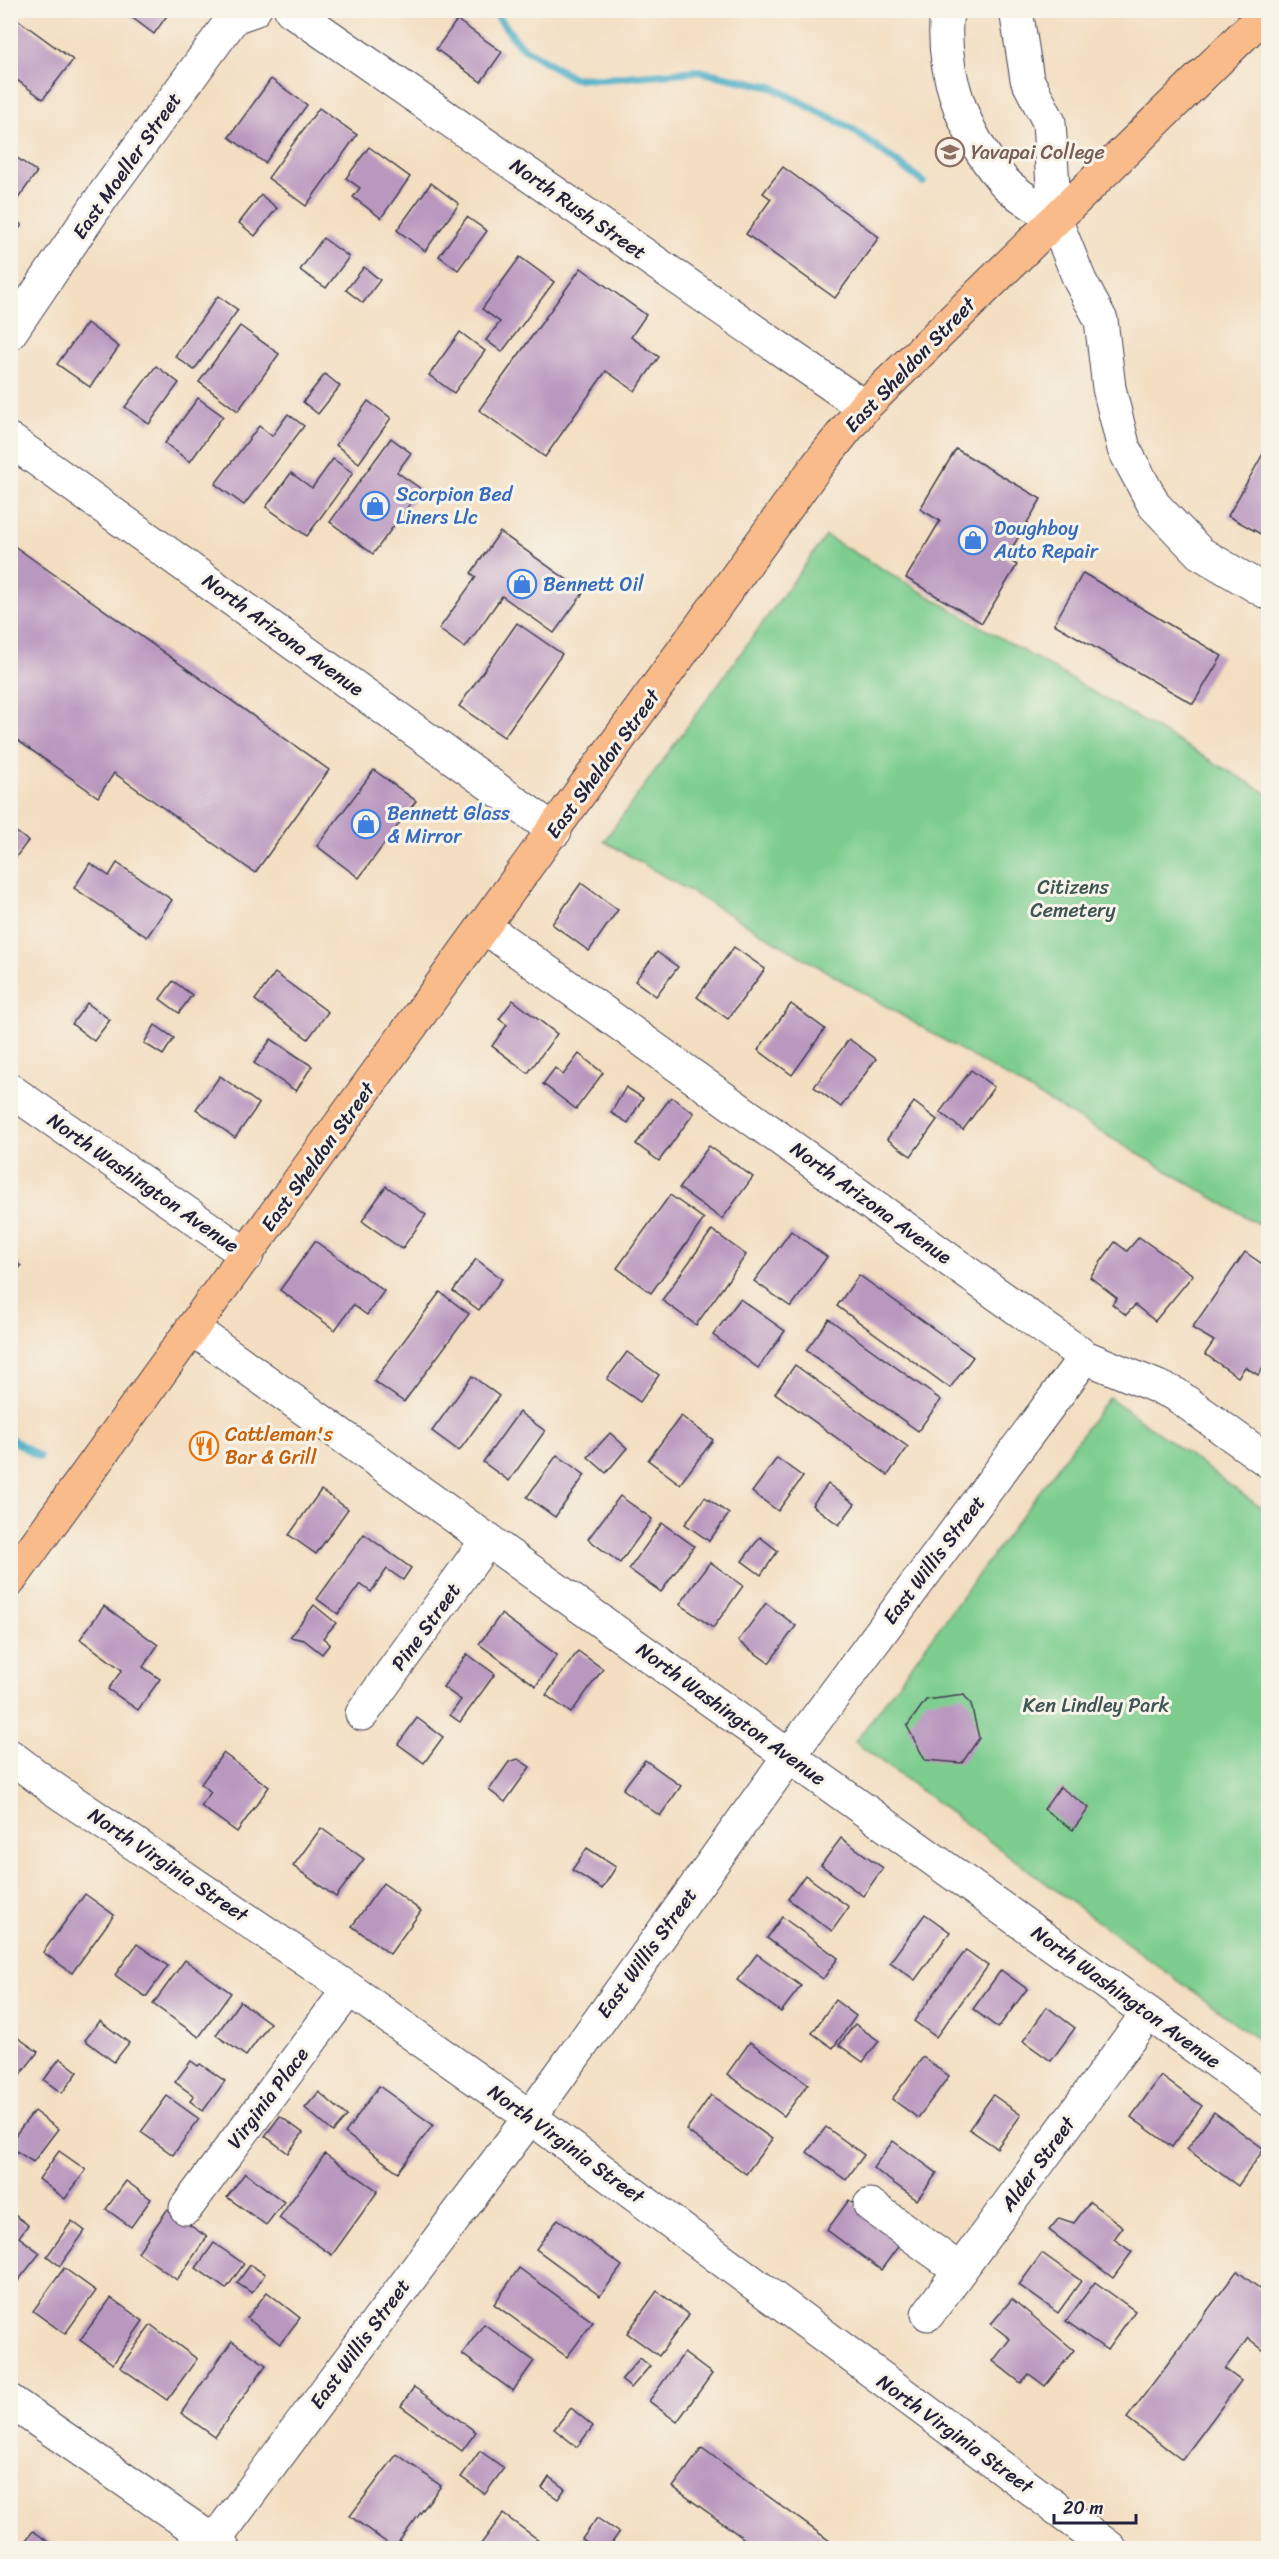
<svg xmlns="http://www.w3.org/2000/svg" width="1279" height="2559" viewBox="0 0 1279 2559" font-family="Sriracha,sans-serif">
  <style>
    .green { fill: #7ccd8e; stroke: #4f7864; stroke-width: 1.5 }
    .lines { fill: none; stroke-linecap: round; stroke-linejoin: round }
    .stream { stroke: #45abc5; stroke-width: 8 }
    .building { fill: #b998bf }
    .minor-casing { stroke: #413e4f; stroke-width: 35 }
    .tertiary-casing { stroke: #413e4f; stroke-width: 35 }
    .primary-casing { stroke: #413e4f; stroke-width: 35 }
    .minor { stroke: #fff; stroke-width: 33 }
    .tertiary { stroke: #fff; stroke-width: 33 }
    .primary { stroke: #fabb8b; stroke-width: 33 }
    .labels { text-anchor: middle; dominant-baseline: central; stroke-width: 6; stroke-linejoin: round; paint-order: stroke }
    .education-label { font-size: 20px; fill: #785e54; stroke: #f7f3e8; text-anchor: start }
    .street-label { font-size: 20px; fill: #22223b; stroke: #f7f3e8 }
    .shop-label { font-size: 20px; fill: #366cbe; stroke: #f7f3e8; text-anchor: start }
    .park-label { font-size: 20px; fill: #3d5554; stroke: #f7f3e8 }
    .food-label { font-size: 20px; fill: #c56008; stroke: #f7f3e8; text-anchor: start }
  </style>
  <rect width="100%" height="100%" fill="#f7f3e8"/>
  <filter id="ink" filterUnits="userSpaceOnUse"><feTurbulence type="fractalNoise" baseFrequency=".0167" numOctaves="2"/><feDisplacementMap in="SourceGraphic" scale="12" xChannelSelector="R" yChannelSelector="G"/><feConvolveMatrix kernelMatrix="1 2 1 2 8 2 1 2 1" color-interpolation-filters="sRGB"/></filter>
  <filter id="wash" filterUnits="userSpaceOnUse"><feTurbulence type="fractalNoise" baseFrequency=".008" numOctaves="4" result="noise"/><feDisplacementMap in="SourceGraphic" scale="24" xChannelSelector="R" yChannelSelector="G"/><feGaussianBlur stdDeviation="1.35" result="paint"/><feColorMatrix in="noise" values="0 0 0 0 0 0 0 0 0 0 0 0 0 0 0 0 0 1.4 0 .05"/><feComposite in="paint" operator="in"/></filter>
  <g filter="url(#wash)">
    <rect width="100%" height="100%" fill="#f3dec1"/>
    <g class="green">
      <polygon points="826,536 1268,794 1268,1230 604,841"/>
      <polygon points="1109,1397 1268,1513 1268,2047 855,1742"/>
    </g>
    <g class="lines">
      <g class="stream">
        <polyline points="493,10 520,46 573,78 602,79 698,71 772,87 852,129 923,182"/>
        <polyline points="1268,649 1268,687"/>
        <polyline points="10,1438 39,1457"/>
      </g>
    </g>
    <g id="blocks">
      <g class="building">
        <polygon points="122,10 171,10 154,34"/>
        <polygon points="10,14 73,60 43,99 10,75"/>
        <polygon points="457,20 502,52 481,82 436,49"/>
        <polygon points="271,79 307,105 265,163 229,137"/>
        <polygon points="319,108 357,135 306,206 268,178"/>
        <polygon points="369,147 410,177 381,218 353,197 360,188 346,178"/>
        <polygon points="10,153 37,172 17,200 10,196"/>
        <polygon points="783,167 879,237 835,298 746,234 771,199 763,193"/>
        <polygon points="431,183 459,204 425,251 397,230"/>
        <polygon points="261,195 277,208 255,236 239,223"/>
        <polygon points="10,217 22,225 10,240"/>
        <polygon points="467,217 487,231 458,270 439,256"/>
        <polygon points="323,238 349,257 326,288 300,270"/>
        <polygon points="520,257 554,282 502,352 486,340 500,322 482,309"/>
        <polygon points="364,267 380,280 363,303 346,290"/>
        <polygon points="581,268 646,315 631,337 659,357 635,391 606,371 545,457 479,410"/>
        <polygon points="218,296 238,310 194,370 175,356"/>
        <polygon points="87,323 119,347 90,387 57,364"/>
        <polygon points="240,326 279,354 238,411 199,382"/>
        <polygon points="460,332 485,351 454,393 429,375"/>
        <polygon points="156,366 179,383 149,424 125,407"/>
        <polygon points="325,374 340,386 318,414 303,402"/>
        <polygon points="198,398 223,416 190,462 165,443"/>
        <polygon points="368,401 391,418 359,463 336,445"/>
        <polygon points="288,414 304,426 244,505 215,484 259,426 272,436"/>
        <polygon points="391,438 411,453 397,472 421,489 373,554 330,522"/>
        <polygon points="1268,445 1268,534 1266,537 1228,516"/>
        <polygon points="956,449 1041,499 1006,558 1017,565 982,623 906,578 940,521 920,509"/>
        <polygon points="333,459 353,473 307,536 266,507 291,473 312,488"/>
        <polygon points="500,532 584,592 554,633 502,596 465,648 439,629 476,577 471,573"/>
        <polygon points="10,543 329,770 255,873 114,773 98,797 10,735"/>
        <polygon points="1083,573 1222,656 1193,704 1054,624"/>
        <polygon points="517,623 562,654 504,737 459,706"/>
        <polygon points="374,770 416,801 359,878 317,846"/>
        <polygon points="10,827 28,841 10,865"/>
        <polygon points="90,863 109,876 117,863 172,900 147,937 74,888"/>
        <polygon points="581,883 618,910 589,951 552,924"/>
        <polygon points="734,947 765,969 728,1019 697,997"/>
        <polygon points="657,952 678,967 656,996 635,981"/>
        <polygon points="275,973 328,1012 308,1039 255,1000"/>
        <polygon points="173,981 192,995 179,1013 160,999"/>
        <polygon points="513,1000 557,1034 528,1073 492,1046 507,1025 499,1019"/>
        <polygon points="87,1003 110,1020 94,1041 72,1024"/>
        <polygon points="791,1004 825,1029 792,1075 758,1050"/>
        <polygon points="155,1025 174,1038 163,1055 144,1043"/>
        <polygon points="271,1039 312,1066 296,1091 254,1063"/>
        <polygon points="849,1039 876,1059 841,1107 814,1087"/>
        <polygon points="579,1054 603,1073 576,1109 543,1084 555,1068 563,1075"/>
        <polygon points="971,1070 994,1087 963,1130 940,1112"/>
        <polygon points="220,1076 259,1104 235,1138 196,1109"/>
        <polygon points="626,1087 643,1098 628,1123 611,1113"/>
        <polygon points="671,1097 694,1113 659,1161 636,1144"/>
        <polygon points="914,1102 937,1120 911,1156 887,1139"/>
        <polygon points="709,1146 753,1177 722,1219 679,1188"/>
        <polygon points="386,1186 426,1215 402,1249 362,1221"/>
        <polygon points="670,1195 704,1219 651,1293 617,1268"/>
        <polygon points="712,1230 746,1255 696,1325 662,1300"/>
        <polygon points="791,1231 827,1257 791,1307 754,1281"/>
        <polygon points="1139,1237 1193,1275 1155,1321 1135,1305 1126,1315 1112,1304 1117,1298 1090,1277 1115,1242 1127,1251"/>
        <polygon points="315,1241 384,1291 367,1315 353,1305 335,1330 280,1290"/>
        <polygon points="1245,1252 1268,1268 1268,1360 1258,1375 1245,1367 1238,1377 1205,1354 1214,1341 1192,1328"/>
        <polygon points="10,1258 21,1266 10,1281"/>
        <polygon points="476,1259 502,1279 479,1310 453,1291"/>
        <polygon points="859,1275 973,1357 950,1388 837,1306"/>
        <polygon points="440,1292 469,1314 404,1402 374,1381"/>
        <polygon points="740,1299 785,1331 758,1368 713,1335"/>
        <polygon points="829,1319 941,1400 918,1431 806,1350"/>
        <polygon points="627,1352 659,1375 640,1402 607,1379"/>
        <polygon points="795,1365 908,1447 888,1475 775,1393"/>
        <polygon points="472,1376 499,1396 459,1451 432,1431"/>
        <polygon points="519,1412 545,1431 509,1481 483,1462"/>
        <polygon points="681,1416 713,1440 680,1484 648,1460"/>
        <polygon points="610,1433 627,1448 606,1473 588,1457"/>
        <polygon points="557,1455 585,1475 555,1517 527,1497"/>
        <polygon points="777,1458 803,1477 778,1511 752,1492"/>
        <polygon points="828,1484 855,1504 839,1525 812,1505"/>
        <polygon points="321,1490 348,1509 316,1554 289,1535"/>
        <polygon points="620,1496 652,1519 620,1563 588,1539"/>
        <polygon points="705,1497 729,1514 709,1541 685,1524"/>
        <polygon points="662,1523 694,1546 661,1592 629,1569"/>
        <polygon points="364,1534 411,1568 403,1580 387,1569 371,1592 360,1584 338,1614 317,1599"/>
        <polygon points="760,1537 778,1551 761,1575 742,1561"/>
        <polygon points="710,1562 743,1586 713,1628 680,1604"/>
        <polygon points="766,1603 796,1626 769,1663 738,1641"/>
        <polygon points="314,1605 336,1623 323,1638 330,1644 322,1654 304,1640 290,1637"/>
        <polygon points="104,1606 158,1645 143,1667 160,1679 138,1710 108,1689 122,1670 80,1639"/>
        <polygon points="501,1614 557,1655 536,1686 479,1644"/>
        <polygon points="578,1651 603,1669 571,1713 546,1695"/>
        <polygon points="467,1654 495,1674 460,1722 450,1715 461,1700 443,1687"/>
        <polygon points="964,1695 971,1704 979,1738 962,1763 925,1760 907,1726 926,1700"/>
        <polygon points="417,1718 443,1737 424,1763 398,1744"/>
        <polygon points="223,1753 269,1787 237,1832 201,1806 211,1792 201,1784"/>
        <polygon points="518,1759 530,1767 505,1802 489,1790 509,1762"/>
        <polygon points="645,1760 681,1786 660,1816 623,1789"/>
        <polygon points="1060,1787 1089,1808 1073,1830 1044,1809"/>
        <polygon points="321,1828 364,1859 336,1897 293,1866"/>
        <polygon points="841,1838 883,1868 863,1896 821,1865"/>
        <polygon points="587,1848 616,1867 602,1889 572,1870"/>
        <polygon points="805,1875 849,1907 832,1931 788,1899"/>
        <polygon points="383,1883 421,1911 390,1954 352,1926"/>
        <polygon points="85,1894 114,1915 72,1973 43,1952"/>
        <polygon points="925,1914 950,1932 915,1980 890,1962"/>
        <polygon points="782,1917 838,1958 823,1979 767,1938"/>
        <polygon points="137,1944 168,1966 146,1997 115,1975"/>
        <polygon points="966,1950 988,1966 936,2037 914,2021"/>
        <polygon points="757,1954 801,1986 781,2012 737,1980"/>
        <polygon points="185,1960 231,1993 199,2037 153,2004"/>
        <polygon points="1001,1970 1027,1989 998,2028 973,2009"/>
        <polygon points="835,2000 856,2016 833,2048 812,2033"/>
        <polygon points="240,2001 270,2023 246,2056 216,2035"/>
        <polygon points="1047,2007 1075,2028 1051,2061 1023,2041"/>
        <polygon points="100,2021 129,2043 114,2062 85,2040"/>
        <polygon points="855,2024 879,2041 863,2062 839,2045"/>
        <polygon points="17,2037 38,2052 20,2075 10,2068 10,2046"/>
        <polygon points="750,2042 808,2084 784,2116 727,2074"/>
        <polygon points="923,2057 949,2076 918,2118 892,2099"/>
        <polygon points="60,2058 78,2072 62,2093 44,2080"/>
        <polygon points="191,2061 198,2066 200,2064 225,2081 203,2111 190,2101 194,2096 175,2082"/>
        <polygon points="1161,2076 1202,2106 1172,2147 1131,2117"/>
        <polygon points="379,2086 433,2125 398,2172 345,2133"/>
        <polygon points="319,2092 347,2116 333,2132 305,2108"/>
        <polygon points="711,2095 772,2139 746,2174 686,2130"/>
        <polygon points="993,2095 1021,2115 997,2148 969,2129"/>
        <polygon points="167,2096 199,2119 173,2155 141,2132"/>
        <polygon points="34,2111 58,2129 33,2162 10,2147 10,2142"/>
        <polygon points="1214,2112 1264,2149 1238,2186 1187,2149"/>
        <polygon points="280,2116 303,2133 288,2153 265,2136"/>
        <polygon points="826,2127 864,2155 846,2180 807,2152"/>
        <polygon points="893,2141 937,2173 917,2200 873,2168"/>
        <polygon points="59,2151 86,2170 65,2199 39,2179"/>
        <polygon points="325,2154 378,2191 332,2255 279,2218"/>
        <polygon points="245,2173 284,2202 266,2225 227,2197"/>
        <polygon points="126,2181 151,2199 131,2227 106,2209"/>
        <polygon points="849,2200 903,2240 881,2270 827,2230"/>
        <polygon points="1090,2202 1123,2227 1114,2239 1132,2252 1113,2278 1049,2230 1059,2218 1074,2223"/>
        <polygon points="167,2210 207,2237 177,2280 138,2252"/>
        <polygon points="12,2213 28,2225 19,2237 40,2253 10,2291"/>
        <polygon points="558,2219 622,2266 600,2296 536,2249"/>
        <polygon points="72,2221 85,2231 60,2266 47,2256"/>
        <polygon points="214,2243 244,2264 226,2289 196,2268"/>
        <polygon points="1042,2253 1081,2281 1058,2313 1019,2285"/>
        <polygon points="250,2265 265,2274 252,2293 237,2283"/>
        <polygon points="64,2268 96,2291 65,2334 33,2311"/>
        <polygon points="519,2268 593,2322 567,2357 494,2304"/>
        <polygon points="1237,2271 1268,2295 1268,2354 1248,2338 1225,2369 1241,2381 1182,2460 1127,2418"/>
        <polygon points="1095,2282 1135,2311 1107,2350 1066,2321"/>
        <polygon points="657,2291 689,2315 659,2356 627,2333"/>
        <polygon points="267,2292 300,2318 280,2344 247,2318"/>
        <polygon points="111,2298 143,2321 113,2364 80,2340"/>
        <polygon points="1012,2299 1074,2350 1045,2386 1029,2374 1021,2383 993,2361 1010,2339 991,2324"/>
        <polygon points="484,2324 534,2361 513,2391 462,2354"/>
        <polygon points="151,2325 197,2359 167,2400 120,2367"/>
        <polygon points="232,2341 266,2365 215,2437 181,2413"/>
        <polygon points="684,2353 712,2374 677,2422 649,2401"/>
        <polygon points="640,2358 650,2366 631,2388 621,2380"/>
        <polygon points="414,2387 476,2432 462,2451 401,2406"/>
        <polygon points="571,2408 593,2426 577,2447 554,2429"/>
        <polygon points="702,2448 831,2542 826,2548 757,2548 673,2487"/>
        <polygon points="480,2451 504,2468 485,2494 461,2477"/>
        <polygon points="397,2454 441,2486 394,2548 350,2516"/>
        <polygon points="549,2477 565,2489 558,2499 542,2488"/>
        <polygon points="503,2514 540,2541 535,2548 478,2548"/>
        <polygon points="597,2518 619,2533 608,2548 596,2548 582,2539"/>
        <polygon points="33,2531 58,2548 20,2548"/>
      </g>
    </g>
  </g>
  <g filter="url(#ink)">
    <use href="#blocks" fill-opacity="0" stroke="#413e4f" stroke-width="1.5"/>
    <g class="lines">
      <g class="minor-casing">
        <g id="minor">
          <polyline points="291,10 864,407"/>
          <path d="M947 10C940 70 963 132 1000 177 1013 194 1038 206 1055 219"/>
          <polyline points="1016,10 1027,79 1049,122 1055,219"/>
          <polyline points="10,333 103,196 234,17 254,10"/>
          <polyline points="10,440 555,831"/>
          <polyline points="483,926 1085,1357 1175,1394 1268,1461"/>
          <polyline points="10,1090 247,1255"/>
          <polyline points="193,1329 1268,2099"/>
          <polyline points="362,1714 488,1539"/>
          <polyline points="10,1756 51,1787 349,1989 530,2117 1110,2548"/>
          <polyline points="870,2205 960,2270"/>
          <polyline points="186,2208 349,1989"/>
          <polyline points="928,2314 1148,2013"/>
          <polyline points="209,2548 530,2117 808,1730 1085,1357"/>
        </g>
      </g>
      <g class="tertiary-casing">
        <g id="tertiary">
          <polyline points="1055,219 1080,281 1101,320 1109,388 1124,449 1154,505 1200,553 1268,593"/>
          <polyline points="10,2401 223,2548"/>
        </g>
      </g>
      <g class="primary-casing">
        <polyline id="primary" points="10,1580 816,467 864,407 1268,11"/>
      </g>
      <use href="#minor" class="minor"/>
      <use href="#tertiary" class="tertiary"/>
      <use href="#primary" class="primary"/>
    </g>
  </g>
  <defs>
    <g id="university-ring" transform="scale(1.5)"><circle r="9.5" fill="#f7f3e8" stroke="#8d6e63" stroke-width="1.5"/><path d="M0-5L7-2L0 1L-7-2ZM-4 1L0 2.5L4 1V4Q0 6-4 4Z" fill="#8d6e63"/></g>
    <g id="shop-ring" transform="scale(1.5)"><circle r="9.5" fill="#f7f3e8" stroke="#3f7fe0" stroke-width="1.5"/><path d="M-5-2.5h2.3a2.7 3.5 0 0 1 5.4 0H5L5.5 6h-11ZM-1.5-2.5h3a1.5 2.3 0 0 0-3 0Z" fill="#3f7fe0"/></g>
    <g id="restaurant-ring" transform="scale(1.5)"><circle r="9.5" fill="#f7f3e8" stroke="#e8710a" stroke-width="1.5"/><path d="M-5-6h1v4h1v-4h1v4h1v-4h1v5L-1.5 .5V6h-2V.5L-5-1ZM5-6V6H3V1.5H1.5Q1.5-4 5-6Z" fill="#e8710a"/></g>
  </defs>
  <g fill-rule="evenodd">
    <use href="#university-ring" x="950" y="152"/>
    <use href="#shop-ring" x="375" y="506"/>
    <use href="#shop-ring" x="973" y="540"/>
    <use href="#shop-ring" x="522" y="584"/>
    <use href="#shop-ring" x="366" y="824"/>
    <use href="#restaurant-ring" x="204" y="1446"/>
  </g>
  <g class="labels">
    <g class="education-label">
      <text x="971" y="152">Yavapai College</text>
    </g>
    <g class="street-label">
      <text transform="translate(127 166) rotate(-55)">East Moeller Street</text>
      <text transform="translate(578 209) rotate(35)">North Rush Street</text>
      <text transform="translate(910 365) rotate(-46)">East Sheldon Street</text>
      <text transform="translate(283 635) rotate(36)">North Arizona Avenue</text>
      <text transform="translate(603 764) rotate(-54)">East Sheldon Street</text>
      <text transform="translate(318 1157) rotate(-54)">East Sheldon Street</text>
      <text transform="translate(143 1183) rotate(35)">North Washington Avenue</text>
      <text transform="translate(871 1203) rotate(36)">North Arizona Avenue</text>
      <text transform="translate(934 1560) rotate(-53)">East Willis Street</text>
      <text transform="translate(426 1627) rotate(-54)">Pine Street</text>
      <text transform="translate(731 1714) rotate(36)">North Washington Avenue</text>
      <text transform="translate(168 1865) rotate(34)">North Virginia Street</text>
      <text transform="translate(647 1953) rotate(-54)">East Willis Street</text>
      <text transform="translate(1126 1997) rotate(36)">North Washington Avenue</text>
      <text transform="translate(268 2098) rotate(-53)">Virginia Place</text>
      <text transform="translate(566 2144) rotate(36)">North Virginia Street</text>
      <text transform="translate(1038 2164) rotate(-54)">Alder Street</text>
      <text transform="translate(360 2344) rotate(-54)">East Willis Street</text>
      <text transform="translate(955 2434) rotate(36)">North Virginia Street</text>
    </g>
    <g class="shop-label">
      <text x="396" y="494">Scorpion Bed<tspan x="396" dy="23">Liners Llc</tspan></text>
      <text x="994" y="528">Doughboy<tspan x="994" dy="23">Auto Repair</tspan></text>
      <text x="543" y="584">Bennett Oil</text>
      <text x="387" y="813">Bennett Glass<tspan x="387" dy="23">&amp; Mirror</tspan></text>
    </g>
    <g class="park-label">
      <text x="1073" y="887">Citizens<tspan x="1073" dy="23">Cemetery</tspan></text>
      <text x="1096" y="1705">Ken Lindley Park</text>
    </g>
    <g class="food-label">
      <text x="225" y="1434">Cattleman's<tspan x="225" dy="23">Bar &amp; Grill</tspan></text>
    </g>
  </g>
  <rect width="1279" height="2559" fill="none" stroke="#f7f3e8" stroke-width="36"/>
  <path d="M1054 2514v9h82v-9" fill="none" stroke="#22223b" stroke-width="3"/>
  <text x="1063" y="2514" font-size="18" fill="#22223b" stroke="#f7f3e8" stroke-width="4.5" paint-order="stroke">20 m</text>
</svg>
